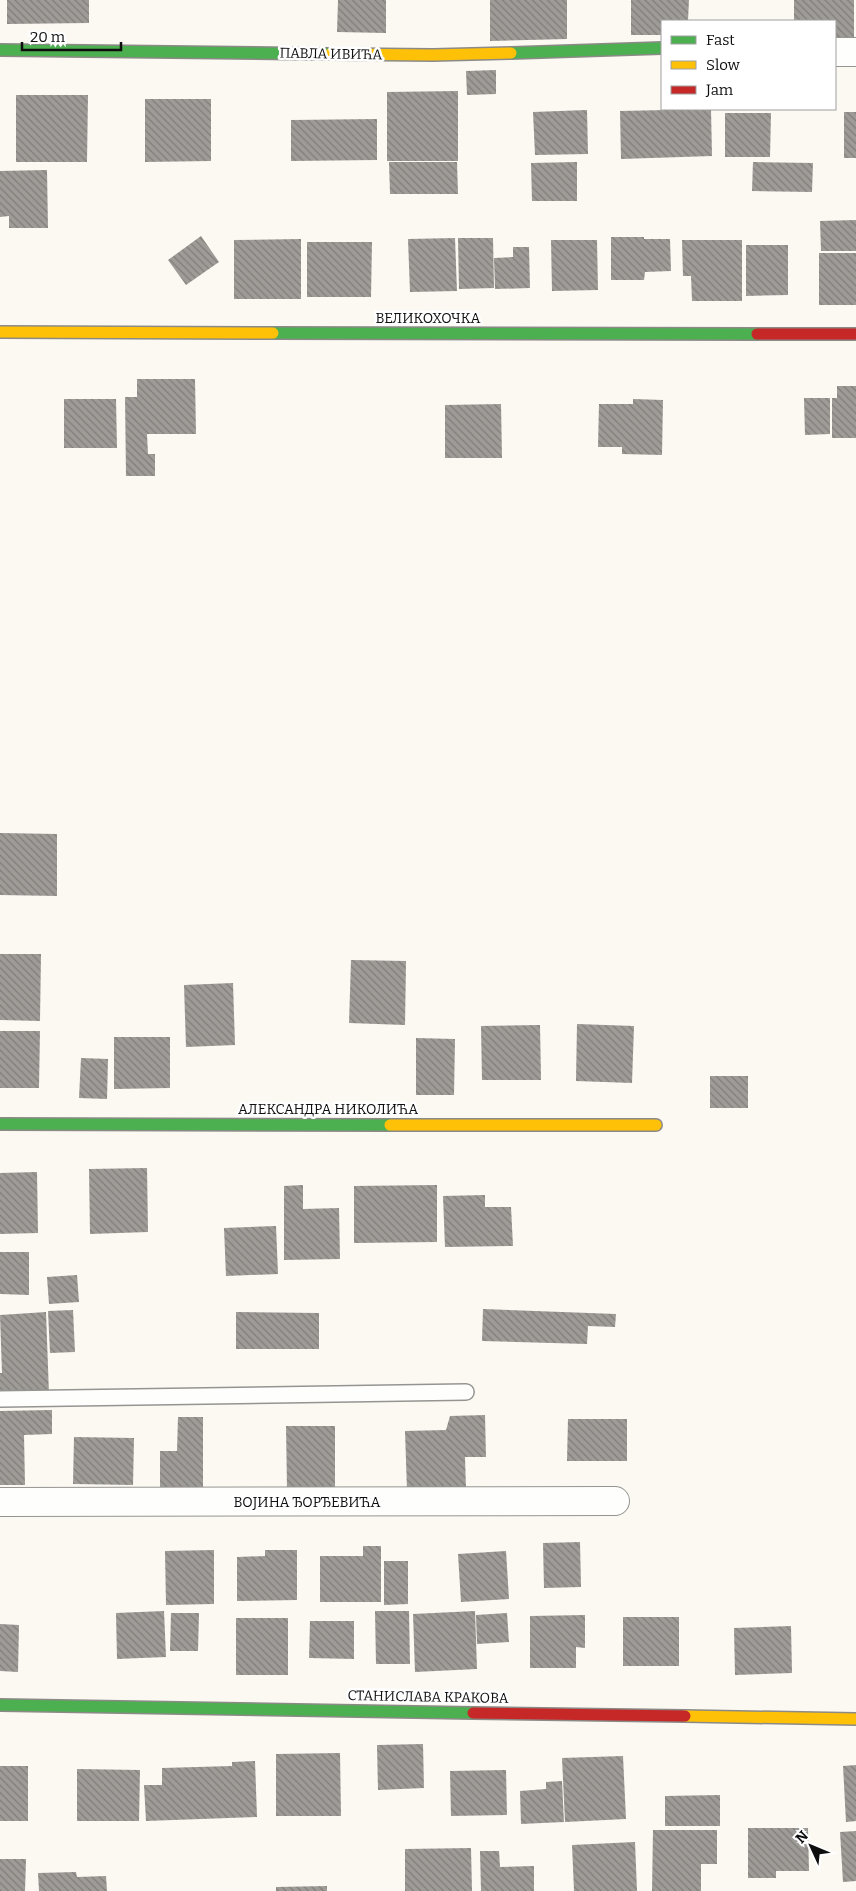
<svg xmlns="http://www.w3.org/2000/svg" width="856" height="1891" viewBox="0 0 856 1891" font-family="Bitter,serif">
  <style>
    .building { fill: url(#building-back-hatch) }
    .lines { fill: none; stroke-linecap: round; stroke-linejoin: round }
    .lane-casing { stroke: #959491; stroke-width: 18 }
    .street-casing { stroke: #959491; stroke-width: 30 }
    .fast-casing { stroke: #8b8a87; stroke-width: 14 }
    .slow-casing { stroke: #8b8a87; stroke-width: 14 }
    .jam-casing { stroke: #8b8a87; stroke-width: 14 }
    .lane { stroke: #fefefd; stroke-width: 15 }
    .street { stroke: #fefefd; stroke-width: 28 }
    .fast { stroke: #4caf50; stroke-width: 11 }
    .slow { stroke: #ffc107; stroke-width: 11 }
    .jam { stroke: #c62828; stroke-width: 11 }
    .labels { text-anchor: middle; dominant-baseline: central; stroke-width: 5; stroke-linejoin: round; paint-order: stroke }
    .street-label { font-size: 14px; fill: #0e0e0e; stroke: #fff }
  </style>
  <defs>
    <pattern id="building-back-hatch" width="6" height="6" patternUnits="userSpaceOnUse" patternTransform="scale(1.25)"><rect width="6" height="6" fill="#9f9c98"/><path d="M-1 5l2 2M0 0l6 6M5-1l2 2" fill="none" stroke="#807e7a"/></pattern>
  </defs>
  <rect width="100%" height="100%" fill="#fbf9f2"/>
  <g class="building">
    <polygon points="7,0 89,0 89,23 7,24"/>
    <polygon points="338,0 386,0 386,33 337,32"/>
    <polygon points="490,0 567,0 567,39 490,41"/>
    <polygon points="631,0 689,0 688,21 662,21 662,35 631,35"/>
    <polygon points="794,0 854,0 854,43 835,43 835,21 794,21"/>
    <polygon points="496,70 496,94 467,95 466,71"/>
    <polygon points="458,91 458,161 387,161 387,92"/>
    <polygon points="16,95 88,95 87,162 16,162"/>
    <polygon points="145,99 211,99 211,161 145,162"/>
    <polygon points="711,109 712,156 621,159 620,111"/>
    <polygon points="587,110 588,154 535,155 533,112"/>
    <rect x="844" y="112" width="12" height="46"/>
    <polygon points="725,113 771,113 770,157 725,157"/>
    <polygon points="377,119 377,160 291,161 291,120"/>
    <polygon points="389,162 457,162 458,194 390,194"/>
    <polygon points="577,162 577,201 532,201 531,163"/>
    <polygon points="753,162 813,163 812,192 752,191"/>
    <polygon points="47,170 48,228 9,228 9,216 0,217 0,171"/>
    <polygon points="856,220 856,251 821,251 820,221"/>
    <polygon points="201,236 219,262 186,285 168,260"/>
    <polygon points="611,237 644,237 644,239 670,239 671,271 645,272 644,280 611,280"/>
    <polygon points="455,238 457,291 410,292 408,239"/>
    <polygon points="458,238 493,238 494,288 459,289"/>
    <polygon points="301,239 301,299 234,299 234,240"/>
    <polygon points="551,240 597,240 598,290 552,291"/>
    <polygon points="682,240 742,240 742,301 692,301 691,276 683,276"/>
    <polygon points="307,242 372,242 371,297 307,297"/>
    <polygon points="746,245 788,245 788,295 746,296"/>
    <polygon points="513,247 529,247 530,288 495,289 494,258 513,257"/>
    <rect x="819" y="253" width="37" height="52"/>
    <polygon points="137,379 195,379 196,434 147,434 148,454 155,454 155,476 126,476 125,397 137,397"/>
    <polygon points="837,386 856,386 856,438 832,438 832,398 837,398"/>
    <polygon points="804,398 830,398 830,434 805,435"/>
    <polygon points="64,399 116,399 117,448 64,448"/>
    <polygon points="633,399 663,400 662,455 622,454 622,447 598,447 599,404 633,404"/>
    <polygon points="501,404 502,458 445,458 445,405"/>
    <polygon points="0,833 57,834 57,896 0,895"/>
    <polygon points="0,954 41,954 40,1021 0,1020"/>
    <polygon points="351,960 406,961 405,1025 349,1023"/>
    <polygon points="233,983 235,1045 186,1047 184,985"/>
    <polygon points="577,1024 634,1026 632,1083 576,1081"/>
    <polygon points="540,1025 541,1080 482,1080 481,1026"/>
    <polygon points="0,1031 40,1031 39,1088 0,1088"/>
    <polygon points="114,1037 170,1037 170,1088 114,1089"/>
    <polygon points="416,1038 455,1039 454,1095 416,1095"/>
    <polygon points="81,1058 108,1059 107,1099 79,1098"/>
    <rect x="710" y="1076" width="38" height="32"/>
    <polygon points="147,1168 148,1232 90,1234 89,1169"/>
    <polygon points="37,1172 38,1233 0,1234 0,1173"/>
    <polygon points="303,1185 303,1209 339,1208 340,1259 284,1260 284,1186"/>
    <polygon points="437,1185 437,1242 354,1243 354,1186"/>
    <polygon points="485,1195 485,1207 511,1207 513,1246 445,1247 443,1196"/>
    <polygon points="276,1226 278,1274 226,1276 224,1228"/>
    <polygon points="0,1252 29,1252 29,1295 0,1294"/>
    <polygon points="77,1275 79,1302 49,1304 47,1277"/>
    <polygon points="483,1309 616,1314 615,1327 588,1326 587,1344 482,1341"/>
    <polygon points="73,1310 75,1352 50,1353 48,1311"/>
    <polygon points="46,1312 49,1394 0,1396 0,1373 2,1373 0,1315"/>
    <polygon points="236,1312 319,1313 319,1349 236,1349"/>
    <polygon points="52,1410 52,1434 24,1435 25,1485 0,1485 0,1411"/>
    <polygon points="485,1415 486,1457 465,1457 466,1489 407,1491 405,1431 446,1430 450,1416"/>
    <polygon points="178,1417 203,1417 203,1490 160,1490 160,1451 177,1451"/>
    <polygon points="568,1419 627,1419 627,1461 567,1461"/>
    <polygon points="286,1426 335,1426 335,1488 287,1489"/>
    <polygon points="74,1437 134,1438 133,1485 73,1484"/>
    <polygon points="580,1542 581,1587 544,1588 543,1543"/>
    <polygon points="363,1546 381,1546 381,1602 320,1602 320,1556 363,1556"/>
    <polygon points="214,1550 214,1604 166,1605 165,1551"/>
    <polygon points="265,1550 297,1550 297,1600 237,1601 237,1557 265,1556"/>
    <polygon points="506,1551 509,1599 461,1602 458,1554"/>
    <polygon points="384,1561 408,1561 408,1604 384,1605"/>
    <polygon points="164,1611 166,1657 117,1659 116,1613"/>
    <polygon points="375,1611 409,1611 410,1664 376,1664"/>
    <polygon points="475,1611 477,1669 415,1672 413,1614"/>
    <polygon points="171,1613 199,1613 198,1651 170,1651"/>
    <polygon points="507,1613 509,1642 477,1644 476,1615"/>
    <polygon points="585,1615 585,1648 576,1647 576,1668 530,1668 530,1616"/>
    <rect x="623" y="1617" width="56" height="49"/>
    <rect x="236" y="1618" width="52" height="57"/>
    <polygon points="310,1621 354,1621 354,1659 309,1658"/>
    <polygon points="0,1624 19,1625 18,1672 0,1671"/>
    <polygon points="791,1626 792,1673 735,1675 734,1628"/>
    <polygon points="423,1744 424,1788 378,1790 377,1745"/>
    <polygon points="340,1753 341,1816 276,1816 276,1754"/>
    <polygon points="623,1756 626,1819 565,1822 562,1758"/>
    <polygon points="255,1761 257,1817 146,1821 144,1785 162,1785 162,1768 232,1766 232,1762"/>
    <polygon points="856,1765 856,1821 846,1822 843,1766"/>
    <rect x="0" y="1766" width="28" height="55"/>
    <polygon points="77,1769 140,1770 139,1821 77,1821"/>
    <polygon points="506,1770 507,1815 451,1816 450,1771"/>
    <polygon points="562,1781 564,1822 521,1824 520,1791 546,1789 546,1782"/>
    <polygon points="720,1795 720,1826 665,1826 665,1796"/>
    <polygon points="748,1828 808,1828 809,1871 776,1871 776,1878 748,1878"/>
    <polygon points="653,1830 717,1830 717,1864 701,1864 701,1891 652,1891"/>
    <polygon points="856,1831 856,1881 843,1882 840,1832"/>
    <polygon points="635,1842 637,1891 574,1891 572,1845"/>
    <polygon points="471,1848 472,1891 405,1891 405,1849"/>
    <polygon points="480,1851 499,1851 500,1867 534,1866 534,1891 481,1891"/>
    <polygon points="0,1859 26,1859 25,1891 0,1891"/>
    <polygon points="76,1872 77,1877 106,1876 107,1891 39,1891 38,1873"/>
    <polygon points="327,1886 327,1891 276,1891 276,1887"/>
  </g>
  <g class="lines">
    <g class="lane-casing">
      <polyline id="lane" points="0,1399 466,1392"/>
    </g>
    <g class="street-casing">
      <g id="street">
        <polyline points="835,52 856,52"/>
        <polyline points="0,1502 615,1501"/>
      </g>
    </g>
    <g class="fast-casing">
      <g id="fast">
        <polyline points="0,50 330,54"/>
        <polyline points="511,53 662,48"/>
        <polyline points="273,333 757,334"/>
        <polyline points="0,1124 390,1125"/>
        <polyline points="0,1705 473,1713"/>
      </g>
    </g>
    <g class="slow-casing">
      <g id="slow">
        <polyline points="330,54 433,55 511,53"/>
        <polyline points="0,332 273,333"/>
        <polyline points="390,1125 656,1125"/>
        <polyline points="685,1716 856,1719"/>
      </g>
    </g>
    <g class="jam-casing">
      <g id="jam">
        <polyline points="757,334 856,334"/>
        <polyline points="473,1713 685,1716"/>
      </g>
    </g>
    <use href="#lane" class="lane"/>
    <use href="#street" class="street"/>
    <use href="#fast" class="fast"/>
    <use href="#slow" class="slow"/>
    <use href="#jam" class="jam"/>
  </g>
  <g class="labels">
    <g class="street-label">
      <text transform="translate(331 54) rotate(1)">ПАВЛА ИВИЋА</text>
      <text x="428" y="318">ВЕЛИКОХОЧКА</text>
      <text x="328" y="1109">АЛЕКСАНДРА НИКОЛИЋА</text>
      <text x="307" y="1502">ВОЈИНА ЂОРЂЕВИЋА</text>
      <text transform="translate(428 1697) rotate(1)">СТАНИСЛАВА КРАКОВА</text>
    </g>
  </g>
  <rect x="661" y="20" width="175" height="90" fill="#ffffff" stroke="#9f9f9f"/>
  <rect x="671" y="36" width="25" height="8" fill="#4caf50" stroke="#9f9f9f"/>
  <text x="706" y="45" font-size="15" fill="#0e0e0e">Fast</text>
  <rect x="671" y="61" width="25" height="8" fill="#ffc107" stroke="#9f9f9f"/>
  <text x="706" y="70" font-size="15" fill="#0e0e0e">Slow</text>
  <rect x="671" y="86" width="25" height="8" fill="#c62828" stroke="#9f9f9f"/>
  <text x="706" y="95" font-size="15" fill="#0e0e0e">Jam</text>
  <g transform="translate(811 1846) rotate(314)" stroke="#ffffff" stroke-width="4" paint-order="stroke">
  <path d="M0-4L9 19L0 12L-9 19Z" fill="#0e0e0e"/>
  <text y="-8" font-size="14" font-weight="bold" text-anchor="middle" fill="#0e0e0e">N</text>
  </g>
  <path d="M22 42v8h99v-8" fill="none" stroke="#0e0e0e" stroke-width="2.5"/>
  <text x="30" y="42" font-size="15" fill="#0e0e0e" stroke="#ffffff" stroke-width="4" paint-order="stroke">20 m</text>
</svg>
